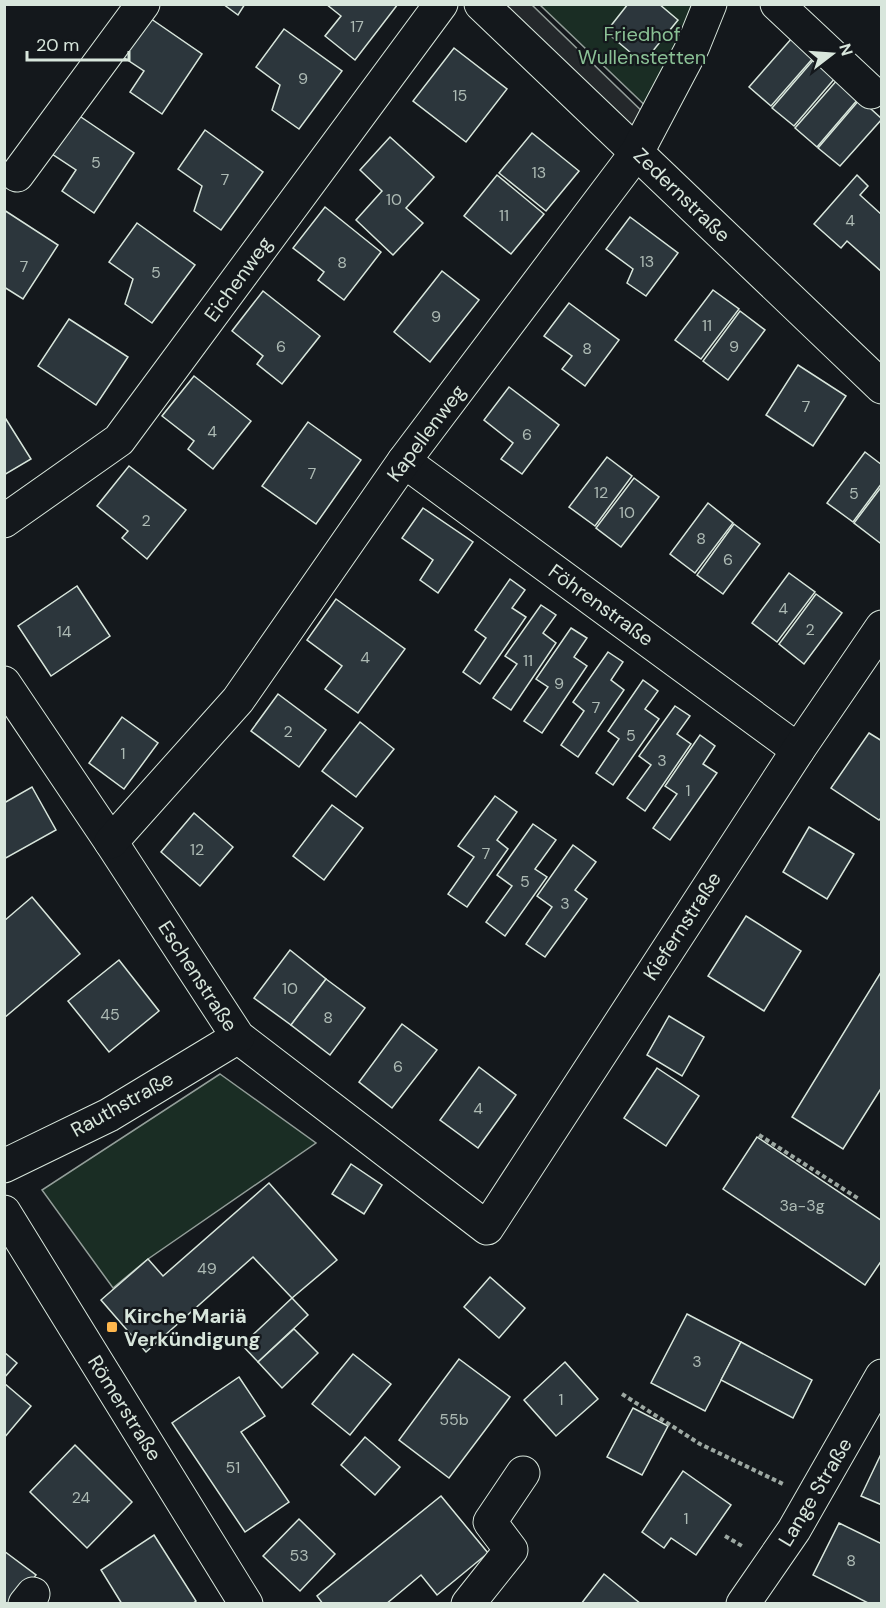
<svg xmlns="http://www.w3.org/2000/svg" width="886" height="1608" viewBox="0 0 886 1608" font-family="'DM Sans',sans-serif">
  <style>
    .green { fill: #1a2d24; stroke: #939e99; stroke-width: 1.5 }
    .parking { fill: #24282b; stroke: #939e99; stroke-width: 1.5 }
    .building { fill: #2c363c; stroke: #d8e6dc; stroke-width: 1.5 }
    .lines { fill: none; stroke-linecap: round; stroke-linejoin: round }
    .minor-casing { stroke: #d8e6dc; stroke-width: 35 }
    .major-casing { stroke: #d8e6dc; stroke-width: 35 }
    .path { stroke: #9da8a2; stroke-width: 4; stroke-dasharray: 4.5 3; stroke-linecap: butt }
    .minor { stroke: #14181c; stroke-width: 33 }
    .major { stroke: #14181c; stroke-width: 33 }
    .poi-dot { fill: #ffb74d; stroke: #14181c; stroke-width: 2 }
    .labels { text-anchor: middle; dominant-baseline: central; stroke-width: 4.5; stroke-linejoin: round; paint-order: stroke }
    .number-label { font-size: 16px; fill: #adbab4 }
    .park-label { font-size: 20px; fill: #8ac095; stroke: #14181c }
    .street-label { font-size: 20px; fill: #d8e6dc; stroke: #14181c }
    .poi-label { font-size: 20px; font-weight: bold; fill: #d8e6dc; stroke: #14181c; text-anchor: start }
  </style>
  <rect width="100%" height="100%" fill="#14181c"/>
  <g class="green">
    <polygon points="540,5 705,5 654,114"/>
    <polygon points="220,1074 316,1143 148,1259 113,1288 42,1190"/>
  </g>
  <polygon class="parking" points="490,5 532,5 650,119 637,147"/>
  <g class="building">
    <polygon points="223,4 245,4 238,15"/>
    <polygon points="326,4 398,4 355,60 325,36 341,16"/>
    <polygon points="628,4 659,4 678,20 643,63 606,32"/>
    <polygon points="144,14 202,54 162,114 130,92 144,71 117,53"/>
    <polygon points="284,29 342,71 299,129 272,110 280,85 256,67"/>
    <polygon points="792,38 814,57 771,106 749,87"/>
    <polygon points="454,48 507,89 466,142 413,101"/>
    <polygon points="815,58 836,77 794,126 772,108"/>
    <polygon points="838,79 859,98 817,147 795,128"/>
    <polygon points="860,99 882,119 840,166 818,148"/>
    <polygon points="75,113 134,153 94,213 62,191 76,170 49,152"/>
    <polygon points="205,130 263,172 221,230 194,211 202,186 178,169"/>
    <polygon points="532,133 579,171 546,211 499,173"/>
    <polygon points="390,137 434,177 406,208 423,223 393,255 356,220 382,191 360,170"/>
    <polygon points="497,175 544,214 511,254 464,216"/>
    <polygon points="857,175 868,186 860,195 882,215 882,272 847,241 841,248 814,224"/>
    <polygon points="325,207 381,252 344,300 318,280 324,272 293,248"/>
    <polygon points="4,210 58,245 23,299 4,287"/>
    <polygon points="630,217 678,253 646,296 627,283 633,269 606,249"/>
    <polygon points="137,223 195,265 152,323 125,304 133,279 109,262"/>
    <polygon points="442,271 479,300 430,362 394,332"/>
    <polygon points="713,290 739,309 701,359 675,340"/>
    <polygon points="263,291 320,336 282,384 257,364 263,356 232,331"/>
    <polygon points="569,303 619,340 585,386 562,369 572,356 544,336"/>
    <polygon points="740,311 765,330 728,380 703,361"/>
    <polygon points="69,319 128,357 96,405 38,366"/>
    <polygon points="798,365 846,396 813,446 766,415"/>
    <polygon points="194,376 251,421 213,469 188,449 194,441 162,416"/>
    <polygon points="509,387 559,425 522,474 501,459 513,443 484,420"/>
    <polygon points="4,416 31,459 4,475"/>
    <polygon points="308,422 361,460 316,524 262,486"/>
    <polygon points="865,452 882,465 882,483 853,522 827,503"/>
    <polygon points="607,457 632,476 595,526 569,507"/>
    <polygon points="129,466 186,510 147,559 122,538 128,531 97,506"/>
    <polygon points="634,478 659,497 621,547 596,528"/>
    <polygon points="882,486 882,540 880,543 854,523"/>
    <polygon points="708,503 733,523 695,573 670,554"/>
    <polygon points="423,508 473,542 438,593 420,580 433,560 402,538"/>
    <polygon points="734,524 760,544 723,594 697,575"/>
    <polygon points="789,573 815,592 777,642 752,623"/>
    <polygon points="510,579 525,590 512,608 526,617 480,684 463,672 486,638 475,630"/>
    <polygon points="77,586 110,636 51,676 18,626"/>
    <polygon points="816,594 842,613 804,664 779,644"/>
    <polygon points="336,599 405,649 358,713 325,689 342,666 307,640"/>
    <polygon points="541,605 556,615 543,633 556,643 511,710 493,698 517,664 505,656"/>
    <polygon points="571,628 587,638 574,657 587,666 542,733 524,721 548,687 536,679"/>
    <polygon points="608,652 623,662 611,680 624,690 578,757 561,745 584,711 573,702"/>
    <polygon points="643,680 658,691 645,709 659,719 613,785 596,773 619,739 608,731"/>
    <polygon points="278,694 326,730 299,767 251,731"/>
    <polygon points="675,706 690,716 677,734 691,744 645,811 627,798 651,765 639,756"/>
    <polygon points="122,717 158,743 124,789 89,763"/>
    <polygon points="360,722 394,749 356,797 322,771"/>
    <polygon points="869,733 882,741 882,817 879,820 831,788"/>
    <polygon points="700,735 715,746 703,764 717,773 670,840 653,828 677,794 665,786"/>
    <polygon points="32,787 56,830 4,859 4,803"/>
    <polygon points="495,796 517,812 497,840 508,849 467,907 448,894 474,857 458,846"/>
    <polygon points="332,805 363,828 324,880 293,856"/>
    <polygon points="194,813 233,847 200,886 161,852"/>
    <polygon points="533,824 556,840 535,869 547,877 505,936 486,922 512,886 497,875"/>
    <polygon points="809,827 854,854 827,899 783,872"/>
    <polygon points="573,845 596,862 575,890 587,899 545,957 526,944 552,907 537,896"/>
    <polygon points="32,897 80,954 4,1018 4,921"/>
    <polygon points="746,916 801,951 764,1011 708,976"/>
    <polygon points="290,950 326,979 291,1025 254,998"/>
    <polygon points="119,960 159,1011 109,1052 68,1001"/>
    <polygon points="881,972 882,1087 843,1149 792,1117"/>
    <polygon points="326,979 365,1008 330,1055 291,1025"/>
    <polygon points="669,1016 704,1037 682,1076 647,1055"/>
    <polygon points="402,1024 437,1050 392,1108 359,1082"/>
    <polygon points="479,1067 516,1095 478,1148 440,1120"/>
    <polygon points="657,1068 699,1096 666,1146 624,1118"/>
    <polygon points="757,1137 882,1221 882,1260 865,1285 723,1189"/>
    <polygon points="351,1164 382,1185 364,1214 332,1194"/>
    <polygon points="269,1183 337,1260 292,1298 253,1257 146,1352 101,1300 148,1259 163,1276"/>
    <polygon points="490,1277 525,1308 499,1338 464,1307"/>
    <polygon points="292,1298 308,1315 258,1362 242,1345"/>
    <polygon points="687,1314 741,1342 705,1411 651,1383"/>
    <polygon points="294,1329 318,1353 282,1388 258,1362"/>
    <polygon points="741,1342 812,1380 793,1418 721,1380"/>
    <polygon points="4,1352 17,1363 4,1378"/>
    <polygon points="353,1354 391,1384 350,1435 312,1404"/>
    <polygon points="459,1359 510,1397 449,1478 399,1440"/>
    <polygon points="565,1362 598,1399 556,1436 524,1400"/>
    <polygon points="239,1377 265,1416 241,1432 289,1502 245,1532 172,1423"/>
    <polygon points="4,1383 31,1406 4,1438"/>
    <polygon points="633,1408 668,1426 642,1475 607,1457"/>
    <polygon points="365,1437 400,1467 375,1495 341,1465"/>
    <polygon points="75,1445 132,1502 87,1548 30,1492"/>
    <polygon points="882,1452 882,1505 861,1496"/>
    <polygon points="683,1471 731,1505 696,1555 671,1538 664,1548 642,1532"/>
    <polygon points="441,1496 488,1553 437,1595 421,1575 386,1604 323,1604 317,1596"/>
    <polygon points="299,1519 335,1554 300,1591 263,1556"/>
    <polygon points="839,1523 882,1544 882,1604 870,1604 813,1575"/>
    <polygon points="154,1535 196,1601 192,1604 122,1604 101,1570"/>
    <polygon points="4,1551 36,1575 14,1604 4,1604"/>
    <polygon points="604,1574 641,1604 581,1604"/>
  </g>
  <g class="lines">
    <g class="minor-casing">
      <g id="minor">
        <polyline points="481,4 882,387"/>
        <polyline points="777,4 871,92"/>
        <polyline points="17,175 143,4"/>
        <polyline points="404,461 798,750"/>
        <polyline points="4,521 119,440 441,4"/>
        <polyline points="4,683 111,842 238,1037 487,1228 798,750 882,627"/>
        <polyline points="111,842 238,700 404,461 637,152 693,46 710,4"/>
        <polyline points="4,1166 109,1115 238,1037"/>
        <polyline points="25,1604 33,1594"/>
        <polyline points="468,1604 511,1550 490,1522 523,1473"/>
        <polyline points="743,1604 794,1530 882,1376"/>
      </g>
    </g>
    <g class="major-casing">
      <polyline id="major" points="4,1212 246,1604"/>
    </g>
    <g class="path">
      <polyline points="759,1135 859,1199"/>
      <polyline points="622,1394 700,1444 783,1484"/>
      <polyline points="725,1536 742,1546"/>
    </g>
    <use href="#minor" class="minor"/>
    <use href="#major" class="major"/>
  </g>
  <rect class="poi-dot" x="106" y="1321" width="12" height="12" rx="3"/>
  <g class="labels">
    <g class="number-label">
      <text x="357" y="26">17</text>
      <text x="303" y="78">9</text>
      <text x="460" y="95">15</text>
      <text x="96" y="162">5</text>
      <text x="539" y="172">13</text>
      <text x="225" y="179">7</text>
      <text x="394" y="199">10</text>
      <text x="504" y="215">11</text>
      <text x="850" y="220">4</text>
      <text x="647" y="261">13</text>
      <text x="342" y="262">8</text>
      <text x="24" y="266">7</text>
      <text x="156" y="272">5</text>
      <text x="436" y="316">9</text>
      <text x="707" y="325">11</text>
      <text x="281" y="346">6</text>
      <text x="734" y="346">9</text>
      <text x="587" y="348">8</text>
      <text x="806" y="406">7</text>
      <text x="212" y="431">4</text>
      <text x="527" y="434">6</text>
      <text x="312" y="473">7</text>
      <text x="601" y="492">12</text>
      <text x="854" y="493">5</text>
      <text x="627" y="512">10</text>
      <text x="146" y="520">2</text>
      <text x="701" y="538">8</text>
      <text x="728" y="559">6</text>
      <text x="783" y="608">4</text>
      <text x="810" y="629">2</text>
      <text x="64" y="631">14</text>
      <text x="365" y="657">4</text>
      <text x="528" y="660">11</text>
      <text x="559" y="683">9</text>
      <text x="596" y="707">7</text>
      <text x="288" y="731">2</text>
      <text x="631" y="735">5</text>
      <text x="123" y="753">1</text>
      <text x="662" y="760">3</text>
      <text x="688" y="790">1</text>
      <text x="197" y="849">12</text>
      <text x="486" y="853">7</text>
      <text x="525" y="881">5</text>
      <text x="565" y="903">3</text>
      <text x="290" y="988">10</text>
      <text x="110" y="1014">45</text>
      <text x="328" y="1017">8</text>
      <text x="398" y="1066">6</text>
      <text x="478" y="1108">4</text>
      <text x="802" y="1205">3a-3g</text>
      <text x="207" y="1268">49</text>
      <text x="697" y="1361">3</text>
      <text x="561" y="1399">1</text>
      <text x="454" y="1419">55b</text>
      <text x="233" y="1467">51</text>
      <text x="81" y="1497">24</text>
      <text x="686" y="1518">1</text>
      <text x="299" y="1555">53</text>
      <text x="851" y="1560">8</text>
    </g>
    <g class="park-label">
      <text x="642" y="34">Friedhof<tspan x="642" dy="23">Wullenstetten</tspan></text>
    </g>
    <g class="street-label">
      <text transform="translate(682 195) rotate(44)">Zedernstraße</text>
      <text transform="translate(238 279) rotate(-54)">Eichenweg</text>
      <text transform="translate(426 433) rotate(-53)">Kapellenweg</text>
      <text transform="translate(601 605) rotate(36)">Föhrenstraße</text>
      <text transform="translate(682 926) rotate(-57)">Kiefernstraße</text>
      <text transform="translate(198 976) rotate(57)">Eschenstraße</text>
      <text transform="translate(122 1104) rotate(-29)">Rauthstraße</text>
      <text transform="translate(125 1408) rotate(58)">Römerstraße</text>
      <text transform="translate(815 1492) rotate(-59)">Lange Straße</text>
    </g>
    <g class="poi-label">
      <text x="124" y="1316">Kirche Mariä<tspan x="124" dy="23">Verkündigung</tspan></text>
    </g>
  </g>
  <rect width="886" height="1608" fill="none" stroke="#d8e6dc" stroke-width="12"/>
  <g transform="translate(832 54) rotate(73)" stroke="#14181c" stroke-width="4.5" paint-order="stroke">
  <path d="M0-4.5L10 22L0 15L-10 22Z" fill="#d8e6dc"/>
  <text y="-9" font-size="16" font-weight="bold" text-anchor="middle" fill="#d8e6dc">N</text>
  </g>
  <path d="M27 51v9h102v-9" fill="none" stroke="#d8e6dc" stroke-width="3"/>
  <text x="36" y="51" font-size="18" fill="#d8e6dc" stroke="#14181c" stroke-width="4.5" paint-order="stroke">20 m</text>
</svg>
